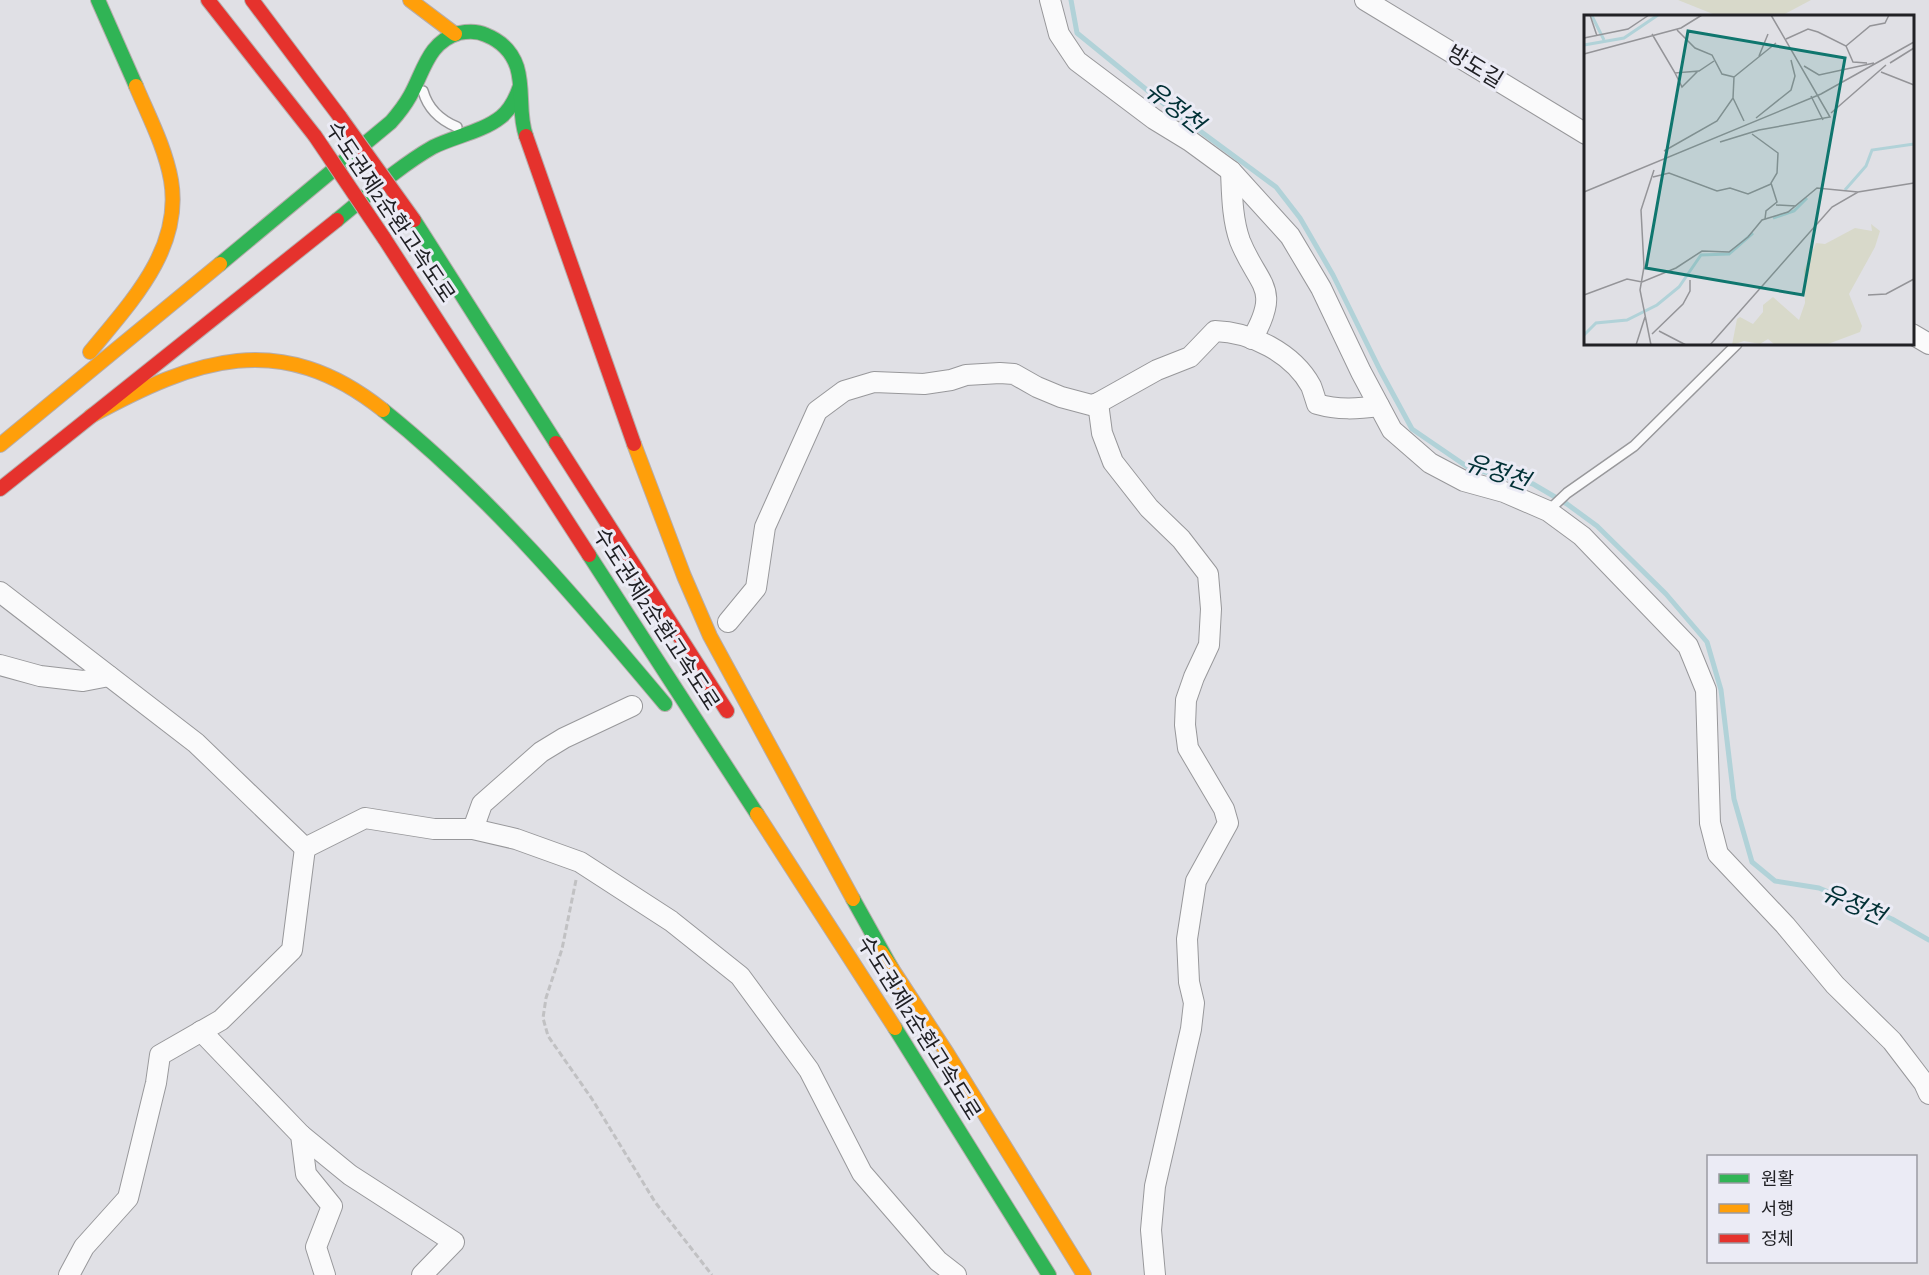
<svg xmlns="http://www.w3.org/2000/svg" width="1929" height="1275" viewBox="0 0 1929 1275" font-family="'Alegreya Sans','Noto Sans KR',sans-serif">
  <style>
    .green { fill: #d8d9ca }
    .lines { fill: none; stroke-linecap: round; stroke-linejoin: round }
    .stream { stroke: #b1d2d8; stroke-width: 5 }
    .lane-casing { stroke: #98989b; stroke-width: 12 }
    .street-casing { stroke: #98989b; stroke-width: 22 }
    .fast-casing { stroke: #b6adac; stroke-width: 16 }
    .slow-casing { stroke: #b6adac; stroke-width: 16 }
    .jam-casing { stroke: #b6adac; stroke-width: 16 }
    .path { stroke: #c1c1c3; stroke-width: 3; stroke-dasharray: 6 3; stroke-linecap: butt }
    .lane { stroke: #fafafb; stroke-width: 9 }
    .street { stroke: #fafafb; stroke-width: 20 }
    .fast { stroke: #30b455; stroke-width: 14 }
    .slow { stroke: #ff9f0a; stroke-width: 14 }
    .jam { stroke: #e5322d; stroke-width: 14 }
    .jam-bridge-casing { stroke: #b6adac; stroke-width: 16; stroke-linecap: butt }
    .jam-bridge { stroke: #e5322d; stroke-width: 14 }
    .labels { text-anchor: middle; dominant-baseline: central; stroke-width: 6; stroke-linejoin: round; paint-order: stroke }
    .street-label { font-size: 22px; fill: #212125; stroke: #ebebf5 }
    .water-label { font-size: 24px; font-style: italic; fill: #003035; stroke: #ebebf5 }
    .inset-river { fill: none; stroke: #b1d2d8; stroke-width: 3 }
    .inset-road { fill: none; stroke: #949498; stroke-width: 1.5 }
    .view { fill: #0f766e; fill-opacity: 0.15; stroke: #0f766e; stroke-width: 3 }
    .inset-edge { fill: none; stroke: #212125; stroke-width: 3 }
  </style>
  <rect width="100%" height="100%" fill="#e0e0e5"/>
  <polygon class="green" points="1678,0 1811,0 1781,16 1718,16"/>
  <g class="lines">
    <polyline class="stream" points="1071,0 1077,33 1169,108 1276,187 1300,218 1333,275 1380,370 1412,429 1469,468 1533,484 1567,504 1597,526 1666,594 1707,642 1721,690 1734,799 1752,862 1775,881 1819,888 1892,919 1929,940"/>
    <g class="lane-casing">
      <g id="lane">
        <path d="M423 91C428 109 440 120 457 127"/>
        <polyline points="1548,511 1567,493 1634,446 1737,344"/>
      </g>
    </g>
    <g class="street-casing">
      <g id="street">
        <polyline points="1050,0 1059,34 1077,61 1154,119 1190,141 1231,171 1290,236 1321,288 1361,372 1392,430 1430,463 1464,481 1504,492 1548,511 1582,536 1688,646 1706,690 1710,823 1718,854 1785,925 1835,985 1892,1041 1924,1083 1929,1094"/>
        <polyline points="1365,0 1586,134"/>
        <path d="M1231 171C1232 193 1232 219 1240 241 1258 286 1282 287 1252 339"/>
        <polyline points="1912,334 1929,344"/>
        <polyline points="1098,403 1102,433 1113,462 1149,508 1181,539 1208,574 1211,609 1209,645 1194,677 1186,700 1185,725 1188,748 1224,809 1228,823 1196,881 1187,939 1189,982 1194,1003 1191,1029 1155,1186 1151,1230 1155,1275"/>
        <polyline points="0,592 196,743 305,848"/>
        <path d="M728 622 756 588 765 527 817 411 844 391 874 382 924 384 951 380 966 375 1000 373 1014 374 1037 387 1061 397 1091 405 1098 403 1157 370 1190 357 1215 331C1251 332 1293 353 1311 386 1313 391 1315 398 1317 404 1338 410 1357 409 1379 406"/>
        <polyline points="0,665 40,676 83,681 109,676"/>
        <polyline points="473,829 482,804 541,752 564,738 632,706"/>
        <polyline points="305,848 365,818 434,829 473,829 516,839 580,862 671,921 740,976 809,1070 862,1173 938,1261 956,1275"/>
        <polyline points="201,1031 301,1135 306,1174 332,1206 316,1247 325,1275"/>
        <polyline points="301,1135 350,1175 454,1242 422,1275"/>
        <polyline points="69,1275 84,1247 128,1198 156,1083 160,1055 221,1020 292,950 305,848"/>
      </g>
    </g>
    <g class="fast-casing">
      <g id="fast">
        <polyline points="98,0 136,86"/>
        <path d="M337 220C368 195 398 167 433 147 455 136 482 132 501 117 511 109 516 98 520 86"/>
        <polyline points="414,220 556,443"/>
        <path d="M220 264 391 122C398 114 405 105 410 96 424 71 428 42 459 33 469 31 478 31 486 35 501 41 512 52 517 67 524 90 518 114 526 136"/>
        <path d="M383 410C490 496 577 599 665 704"/>
        <polyline points="589,555 757,814"/>
        <polyline points="853,899 892,969"/>
        <polyline points="895,1028 1049,1275"/>
      </g>
    </g>
    <g class="slow-casing">
      <g id="slow">
        <polyline points="410,0 455,34"/>
        <path d="M90 352C130 303 183 249 171 180 165 147 149 117 136 86"/>
        <path d="M91 416C195 359 280 328 383 410"/>
        <polyline points="634,444 684,576 710,636 853,899"/>
        <polyline points="0,445 220,264"/>
        <polyline points="757,814 895,1028"/>
        <polyline points="881,952 947,1053 1084,1275"/>
      </g>
    </g>
    <g class="jam-casing">
      <g id="jam">
        <polyline points="208,0 315,136"/>
        <polyline points="252,0 340,117"/>
        <polyline points="526,136 634,444"/>
        <polyline points="384,238 589,555"/>
        <polyline points="556,443 727,711"/>
        <polyline points="0,489 337,220"/>
      </g>
    </g>
    <polyline class="path" points="576,880 562,949 546,998 543,1018 548,1036 592,1099 655,1202 712,1275"/>
    <use href="#lane" class="lane"/>
    <use href="#street" class="street"/>
    <use href="#fast" class="fast"/>
    <use href="#slow" class="slow"/>
    <use href="#jam" class="jam"/>
    <g class="jam-bridge-casing">
      <g id="jam-bridge">
        <polyline points="340,117 414,220"/>
        <polyline points="315,136 384,238"/>
      </g>
    </g>
    <use href="#jam-bridge" class="jam-bridge"/>
  </g>
  <g class="labels">
    <g class="street-label">
      <text transform="translate(1475 67) rotate(31)">방도길</text>
      <text transform="translate(390 212) rotate(56)">수도권제2순환고속도로</text>
      <text transform="translate(656 619) rotate(57)">수도권제2순환고속도로</text>
      <text transform="translate(919 1028) rotate(58)">수도권제2순환고속도로</text>
    </g>
    <g class="water-label">
      <text transform="translate(1174 108) rotate(38)">유정천</text>
      <text transform="translate(1497 473) rotate(19)">유정천</text>
      <text transform="translate(1853 905) rotate(24)">유정천</text>
    </g>
  </g>
  <g transform="translate(1584 15)">
    <rect width="330" height="330" fill="#e0e0e5"/>
    <path d="M287 209 296 216 291 232 265 279 278 311 276 317 244 329H190L184 324 176 329 160 326 148 330 153 304 156 302 169 309 179 297V290L189 282 215 305 221 288 220 255 232 228 241 229 271 213 288 216Z" fill="#d8d9ca"/>
    <path class="inset-river" d="M8 1 20 25M0 30 40 23 74 0M261 175 282 151 288 135 330 129M189 203 210 196 223 183M0 320 12 308 43 305 73 290 95 272 117 240 145 239 169 218"/>
    <path class="inset-road" d="M6 0 13 21M93 15 111 33 128 40 138 59 150 62M68 19 91 58 115 56 130 46M0 23 44 14 65 0M202 24 224 14 234 17 262 31 269 47 283 48M262 31 286 11 301 8 305 0M0 39 97 13 118 0M175 41 184 19M306 48 330 33M220 51 235 60 290 48M297 57 330 70M91 58 98 72 114 56M150 62 192 28M227 81 239 105M149 83 160 106M247 98 302 50M172 103 207 75 211 61 207 45M168 119 194 138 193 158 187 168 193 187 182 196 181 204M136 127 175 115 246 102 187 0M80 136 133 106 149 83 150 62M69 162 85 158 133 176 146 173 164 179 187 169M0 177 237 79 330 27M192 190 212 191M0 280 43 264 58 267 92 253 118 236 145 237 164 222 178 205 204 197 233 173 274 177M284 280 302 279 330 264M75 316 102 330M68 319 99 289 106 276V265M52 330 61 302M67 330 56 275 60 252 57 195 70 155M126 330 248 192 274 177 330 168"/>
    <path class="view" d="M104 16 261 43 219 280 62 253Z"/>
    <rect width="330" height="330" class="inset-edge"/>
  </g>
  <rect x="1707" y="1155" width="210" height="108" fill="#ebebf5" stroke="#9a9aa2" stroke-width="1.5"/>
  <rect x="1719" y="1174" width="30" height="9" fill="#30b455" stroke="#9a9aa2" stroke-width="1.5"/>
  <text x="1761" y="1185" font-size="18" fill="#212125">원활</text>
  <rect x="1719" y="1204" width="30" height="9" fill="#ff9f0a" stroke="#9a9aa2" stroke-width="1.5"/>
  <text x="1761" y="1215" font-size="18" fill="#212125">서행</text>
  <rect x="1719" y="1234" width="30" height="9" fill="#e5322d" stroke="#9a9aa2" stroke-width="1.5"/>
  <text x="1761" y="1245" font-size="18" fill="#212125">정체</text>
</svg>
